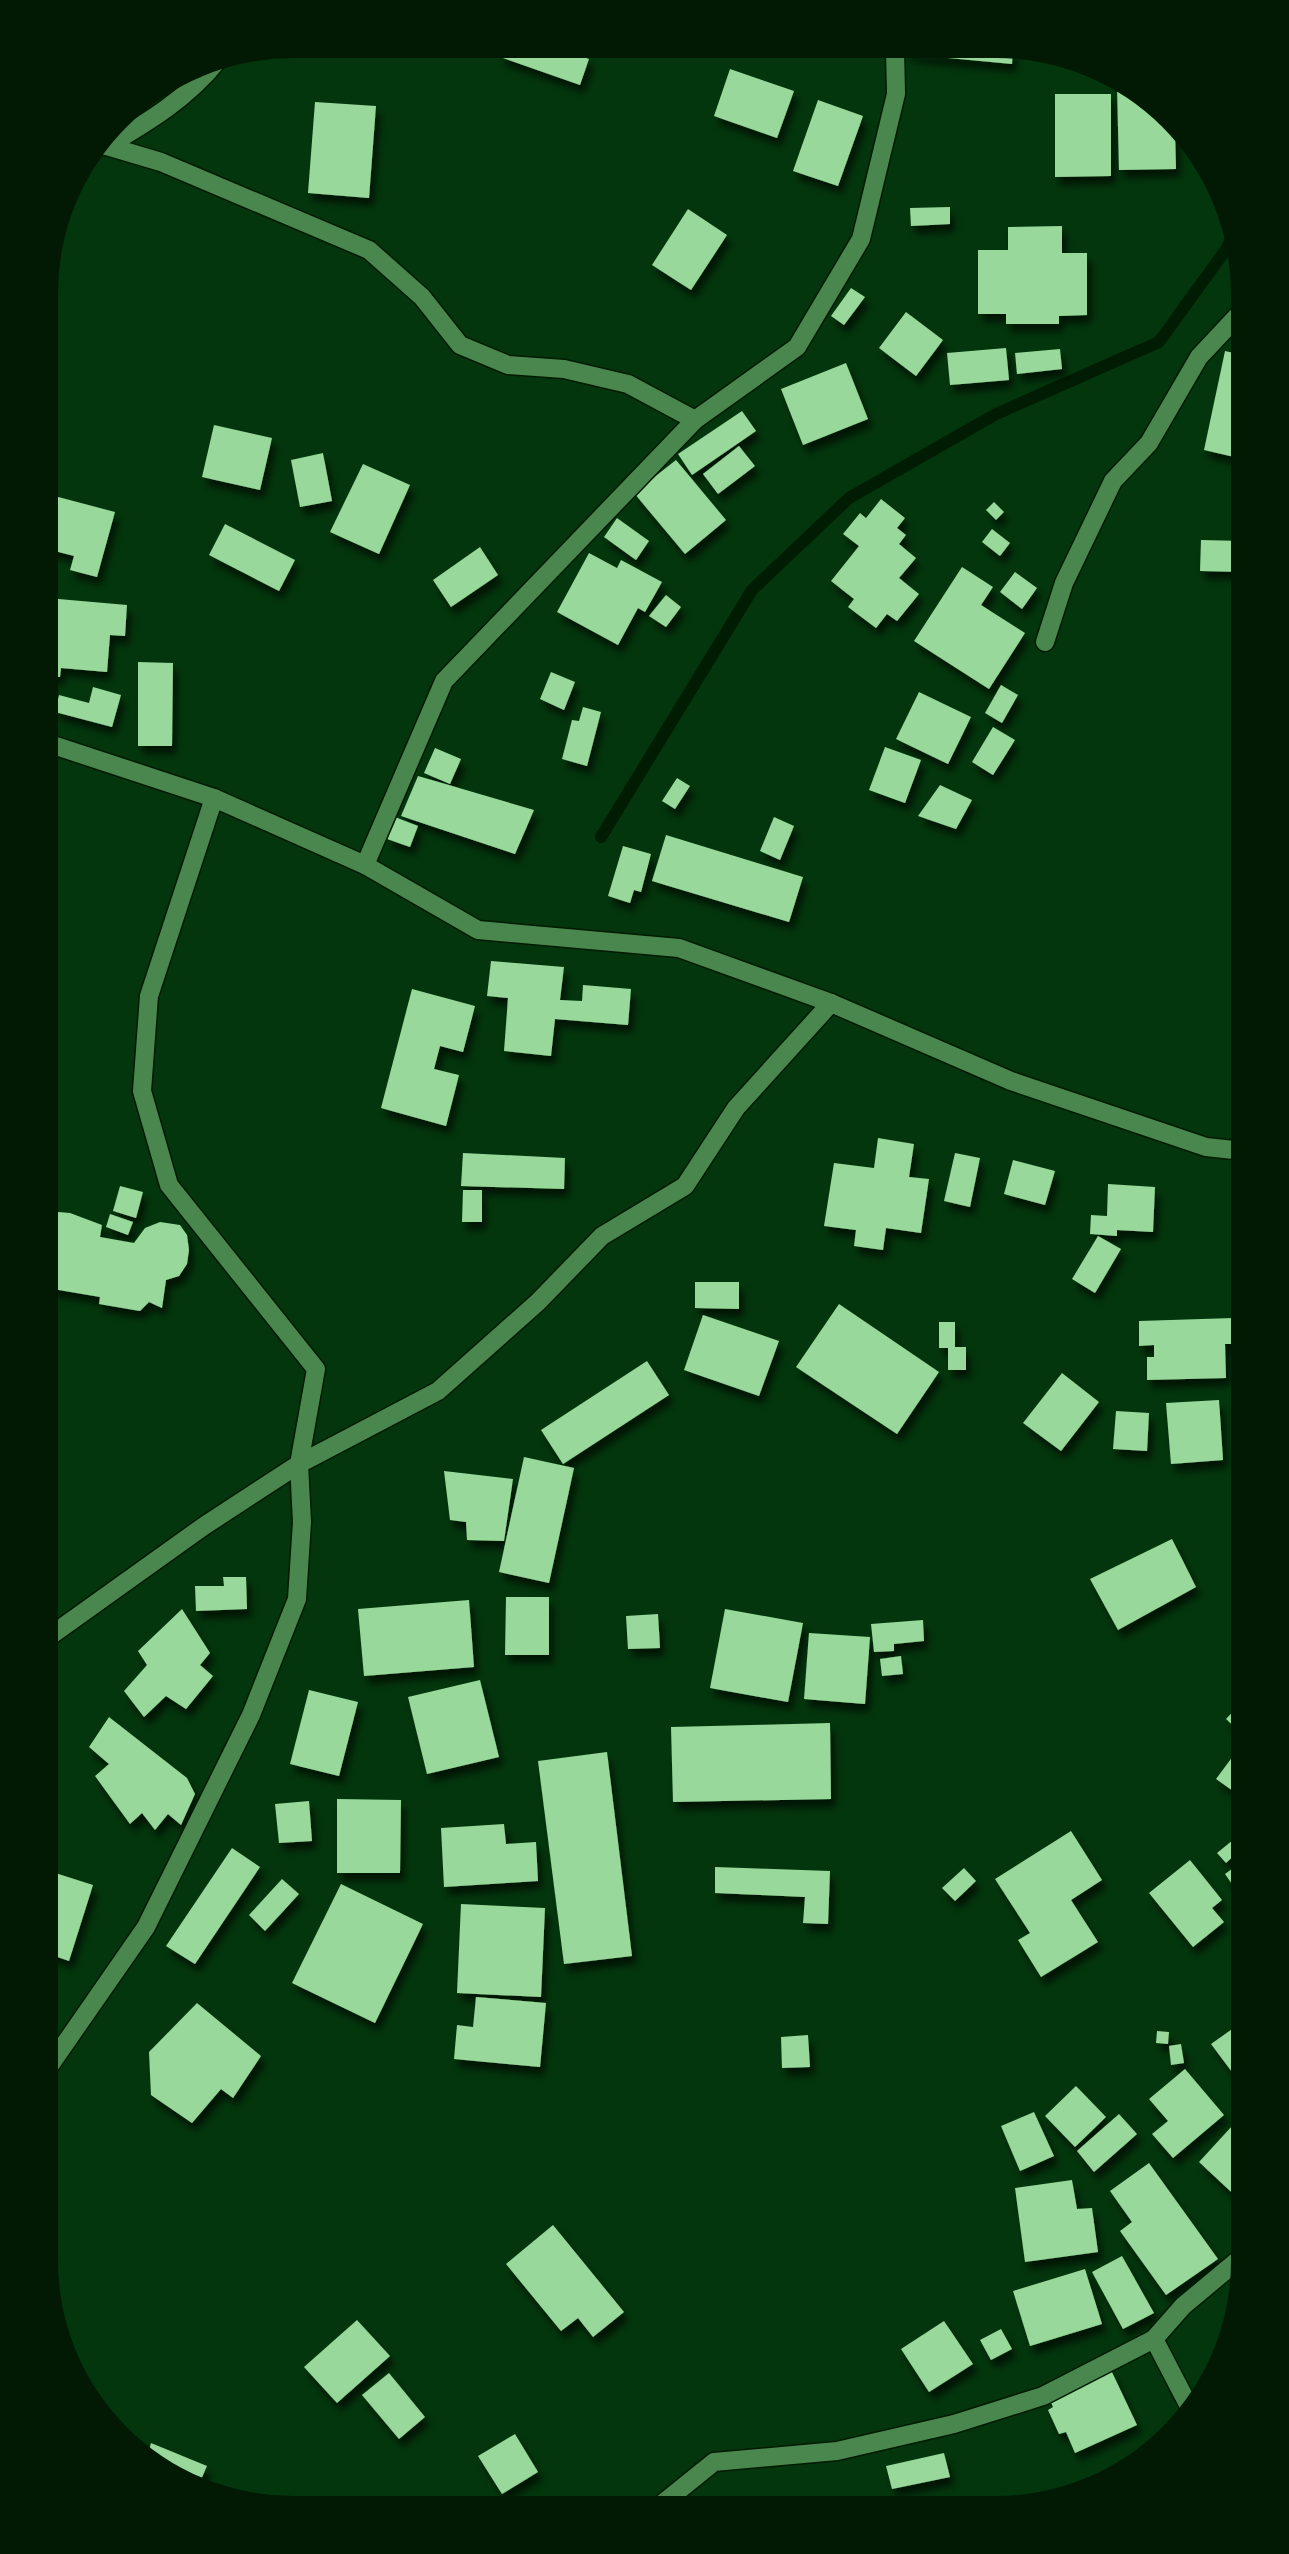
<svg xmlns="http://www.w3.org/2000/svg" width="1289" height="2554" viewBox="0 0 1289 2554" font-family="Helvetica,sans-serif">
  <style>
    .lines { fill: none; stroke-linecap: round; stroke-linejoin: round }
    .stream { stroke: #001c02; stroke-width: 12 }
    .building { fill: #98d99b; filter: url(#shadow) }
    .minor-casing { stroke: #001b01; stroke-width: 21 }
    .minor { stroke: #49874e; stroke-width: 18 }
  </style>
  <defs>
    <filter id="shadow"><feDropShadow dx="4.5" dy="8" stdDeviation="3.5" flood-color="#0009"/></filter>
  </defs>
  <rect width="100%" height="100%" fill="#03360c"/>
  <g class="lines">
    <polyline class="stream" points="601,837 752,590 849,498 996,414 1159,342 1227,248 1234,233"/>
  </g>
  <g class="building">
    <polygon points="504,47 581,47 578,55 589,59 580,85 500,57"/>
    <polygon points="906,49 1013,50 1012,64 906,54"/>
    <polygon points="730,69 794,91 777,138 714,116"/>
    <polygon points="1117,86 1160,107 1175,130 1176,169 1119,170"/>
    <polygon points="1055,94 1111,94 1111,176 1055,177"/>
    <polygon points="818,100 863,116 838,186 793,171"/>
    <polygon points="315,102 376,106 369,198 308,193"/>
    <polygon points="950,207 950,224 911,226 910,208"/>
    <polygon points="688,209 727,235 691,290 652,265"/>
    <polygon points="1062,226 1062,253 1087,253 1087,315 1059,316 1059,324 1006,324 1006,314 978,314 978,250 1008,250 1008,227"/>
    <polygon points="851,288 865,297 844,325 831,316"/>
    <polygon points="906,312 943,340 916,376 879,348"/>
    <polygon points="1006,348 1009,380 950,385 947,353"/>
    <polygon points="1060,349 1062,369 1017,374 1015,353"/>
    <polygon points="1225,351 1243,355 1243,459 1204,450"/>
    <polygon points="846,363 868,419 803,445 781,389"/>
    <polygon points="742,411 756,431 692,475 678,454"/>
    <polygon points="214,425 272,438 260,490 202,477"/>
    <polygon points="739,446 755,466 718,494 703,474"/>
    <polygon points="323,453 332,501 300,507 291,460"/>
    <polygon points="676,460 726,520 685,554 634,493"/>
    <polygon points="363,464 410,485 379,554 330,532"/>
    <polygon points="47,494 115,512 97,577 70,570 74,556 47,549"/>
    <polygon points="881,499 905,518 897,528 906,535 899,544 916,558 899,578 919,594 897,621 887,614 876,628 848,607 854,599 831,581 859,546 843,534 860,513 866,518"/>
    <polygon points="994,502 1004,512 996,520 986,510"/>
    <polygon points="617,518 649,541 636,560 604,537"/>
    <polygon points="225,524 295,560 279,591 209,555"/>
    <polygon points="992,529 1010,543 1000,556 982,542"/>
    <polygon points="1201,540 1243,541 1243,572 1200,571"/>
    <polygon points="480,547 498,575 451,607 433,580"/>
    <polygon points="589,553 617,568 621,560 662,582 645,612 638,608 618,645 557,612"/>
    <polygon points="962,567 993,587 981,605 1025,633 989,689 914,641"/>
    <polygon points="1015,572 1037,588 1022,609 1000,592"/>
    <polygon points="666,595 681,607 666,627 649,616"/>
    <polygon points="47,598 127,605 125,636 110,635 107,672 61,668 60,677 47,676"/>
    <polygon points="138,662 173,663 172,746 138,746"/>
    <polygon points="551,672 575,682 564,710 540,699"/>
    <polygon points="1001,685 1018,695 1002,723 985,713"/>
    <polygon points="93,687 121,695 112,727 55,712 59,695 89,703"/>
    <polygon points="919,692 971,717 948,764 896,739"/>
    <polygon points="583,707 601,712 587,766 562,759 572,720 579,721"/>
    <polygon points="993,727 1015,740 993,775 972,762"/>
    <polygon points="885,747 921,760 905,803 869,790"/>
    <polygon points="435,748 461,759 450,784 424,773"/>
    <polygon points="418,776 534,810 515,854 401,816"/>
    <polygon points="677,778 690,786 675,809 662,801"/>
    <polygon points="940,785 972,800 956,829 918,816"/>
    <polygon points="395,817 418,826 410,847 387,839"/>
    <polygon points="774,817 794,826 780,860 760,851"/>
    <polygon points="666,835 803,877 789,922 652,881"/>
    <polygon points="623,846 651,854 641,892 634,890 630,903 608,896"/>
    <polygon points="491,961 564,967 560,1000 582,1001 583,985 631,989 628,1025 555,1019 551,1056 504,1051 508,998 487,996"/>
    <polygon points="412,989 475,1006 463,1052 440,1046 434,1069 459,1075 446,1126 381,1108"/>
    <polygon points="878,1138 914,1144 909,1177 929,1179 921,1233 886,1228 883,1250 854,1246 856,1230 824,1226 834,1163 874,1168"/>
    <polygon points="463,1153 565,1158 564,1189 461,1186"/>
    <polygon points="955,1153 980,1158 970,1207 944,1201"/>
    <polygon points="1013,1160 1055,1171 1045,1205 1004,1194"/>
    <polygon points="1108,1184 1155,1187 1153,1232 1117,1230 1117,1236 1090,1234 1091,1215 1107,1216"/>
    <polygon points="120,1186 143,1192 136,1218 113,1211"/>
    <polygon points="463,1190 482,1190 482,1222 462,1222"/>
    <polygon points="47,1211 70,1213 102,1225 100,1237 134,1243 145,1228 160,1222 180,1225 187,1235 189,1250 187,1264 179,1276 166,1280 162,1308 149,1302 140,1311 99,1304 100,1297 47,1288 52,1252 47,1251"/>
    <polygon points="110,1214 133,1222 128,1235 106,1227"/>
    <polygon points="1098,1236 1121,1249 1095,1293 1072,1279"/>
    <polygon points="695,1282 739,1282 739,1309 695,1308"/>
    <polygon points="839,1304 939,1372 897,1434 796,1367"/>
    <polygon points="703,1315 779,1341 759,1396 684,1370"/>
    <polygon points="1233,1318 1233,1344 1225,1344 1226,1378 1147,1380 1147,1357 1154,1357 1154,1345 1139,1346 1139,1321"/>
    <polygon points="939,1322 955,1322 955,1347 966,1347 966,1370 948,1370 948,1348 939,1348"/>
    <polygon points="647,1361 669,1395 563,1464 541,1430"/>
    <polygon points="1062,1373 1099,1402 1061,1451 1023,1423"/>
    <polygon points="1219,1400 1223,1460 1171,1464 1166,1403"/>
    <polygon points="1116,1411 1149,1413 1147,1451 1113,1449"/>
    <polygon points="1233,1417 1243,1417 1243,1457 1235,1457"/>
    <polygon points="524,1457 574,1468 549,1583 499,1572"/>
    <polygon points="444,1471 513,1479 504,1541 467,1540 466,1522 450,1520"/>
    <polygon points="1172,1539 1196,1587 1118,1630 1090,1579"/>
    <polygon points="223,1577 246,1577 247,1609 196,1611 195,1586 224,1586"/>
    <polygon points="506,1597 549,1597 549,1655 505,1655"/>
    <polygon points="469,1600 474,1667 364,1676 358,1609"/>
    <polygon points="182,1609 210,1653 200,1665 213,1676 186,1709 166,1696 144,1717 124,1691 147,1665 138,1651"/>
    <polygon points="725,1609 803,1623 788,1702 710,1688"/>
    <polygon points="658,1614 660,1648 628,1649 626,1616"/>
    <polygon points="923,1620 924,1641 894,1644 894,1651 874,1652 871,1624"/>
    <polygon points="809,1633 870,1637 865,1704 804,1699"/>
    <polygon points="901,1656 903,1674 882,1676 880,1659"/>
    <polygon points="480,1680 499,1757 427,1774 408,1697"/>
    <polygon points="309,1690 358,1702 339,1776 290,1764"/>
    <polygon points="1243,1701 1243,1735 1226,1719"/>
    <polygon points="109,1717 187,1778 195,1794 181,1825 168,1814 155,1830 142,1813 130,1824 95,1776 109,1764 89,1747"/>
    <polygon points="830,1723 831,1799 673,1802 671,1727"/>
    <polygon points="1239,1748 1243,1751 1243,1798 1216,1779"/>
    <polygon points="607,1752 632,1956 564,1964 538,1761"/>
    <polygon points="337,1799 401,1800 400,1873 337,1873"/>
    <polygon points="309,1801 312,1841 279,1843 275,1804"/>
    <polygon points="504,1824 506,1844 536,1842 538,1881 444,1887 441,1828"/>
    <polygon points="1071,1831 1102,1880 1071,1900 1098,1942 1041,1977 1018,1940 1030,1933 995,1879"/>
    <polygon points="1233,1840 1241,1849 1226,1863 1217,1853"/>
    <polygon points="232,1848 260,1867 195,1964 166,1946"/>
    <polygon points="1190,1860 1222,1900 1212,1908 1224,1922 1193,1947 1149,1893"/>
    <polygon points="1243,1861 1243,1900 1225,1874"/>
    <polygon points="715,1867 830,1871 828,1924 803,1923 805,1897 715,1893"/>
    <polygon points="964,1868 976,1881 955,1901 942,1888"/>
    <polygon points="46,1870 93,1885 69,1961 46,1953"/>
    <polygon points="282,1879 299,1894 265,1931 249,1915"/>
    <polygon points="341,1884 423,1924 375,2023 292,1983"/>
    <polygon points="461,1904 545,1908 541,1997 457,1993"/>
    <polygon points="476,1997 546,2003 540,2067 454,2059 457,2025 473,2027"/>
    <polygon points="197,2003 261,2056 233,2098 221,2089 192,2123 151,2095 149,2052"/>
    <polygon points="1235,2027 1243,2038 1243,2070 1235,2076 1211,2044"/>
    <polygon points="1157,2031 1169,2032 1168,2044 1156,2043"/>
    <polygon points="808,2035 810,2067 782,2068 781,2037"/>
    <polygon points="1181,2044 1184,2063 1171,2065 1169,2046"/>
    <polygon points="1185,2069 1224,2115 1173,2158 1152,2134 1168,2121 1149,2099"/>
    <polygon points="1076,2086 1106,2117 1075,2147 1045,2116"/>
    <polygon points="1034,2112 1054,2156 1020,2171 1001,2126"/>
    <polygon points="1119,2114 1137,2134 1094,2172 1077,2151"/>
    <polygon points="1233,2125 1243,2134 1243,2203 1199,2162"/>
    <polygon points="1149,2163 1218,2259 1166,2295 1120,2231 1132,2222 1110,2191"/>
    <polygon points="1072,2180 1077,2209 1092,2208 1098,2252 1025,2262 1015,2188"/>
    <polygon points="553,2225 624,2312 593,2337 578,2318 561,2331 506,2264"/>
    <polygon points="1122,2256 1154,2313 1123,2329 1092,2272"/>
    <polygon points="1085,2269 1102,2324 1030,2346 1013,2291"/>
    <polygon points="357,2320 390,2356 337,2403 304,2367"/>
    <polygon points="944,2321 973,2364 929,2392 901,2349"/>
    <polygon points="1001,2329 1012,2349 991,2360 980,2340"/>
    <polygon points="1111,2370 1137,2425 1075,2453 1066,2432 1059,2434 1048,2410 1053,2407 1049,2398"/>
    <polygon points="389,2373 425,2417 399,2439 362,2395"/>
    <polygon points="515,2434 538,2472 502,2494 478,2456"/>
    <polygon points="151,2443 207,2466 197,2489 147,2458"/>
    <polygon points="944,2453 950,2477 892,2489 886,2466"/>
  </g>
  <g class="lines">
    <g class="minor-casing">
      <g id="minor">
        <path d="M100 145 107 146C148 122 188 98 218 60"/>
        <polyline points="107,146 161,162 369,250 422,297 460,345 508,365 564,369 628,384 695,420"/>
        <polyline points="1045,642 1064,583 1113,481 1149,443 1199,357 1243,310"/>
        <polyline points="47,743 214,798 365,865 478,930 679,948 831,1003 1011,1081 1206,1147 1243,1151"/>
        <polyline points="365,865 444,681 695,420 797,347 861,239 896,94 895,49"/>
        <polyline points="46,1639 204,1526 299,1464 316,1369 169,1185 142,1091 149,996 214,798"/>
        <polyline points="46,2071 146,1927 251,1715 297,1599 302,1522 299,1464 438,1391 538,1302 602,1236 685,1186 736,1108 831,1003"/>
        <polyline points="1154,2339 1192,2412"/>
        <polyline points="657,2508 714,2462 837,2451 954,2424 1043,2396 1154,2339 1183,2306 1243,2256"/>
      </g>
    </g>
    <use href="#minor" class="minor"/>
  </g>
  <path d="M0 0H1289V2554H0ZM293 58H996A235 235 0 0 1 1231 293V2261A235 235 0 0 1 996 2496H293A235 235 0 0 1 58 2261V293A235 235 0 0 1 293 58Z" fill="#021a04" fill-rule="evenodd"/>
</svg>
